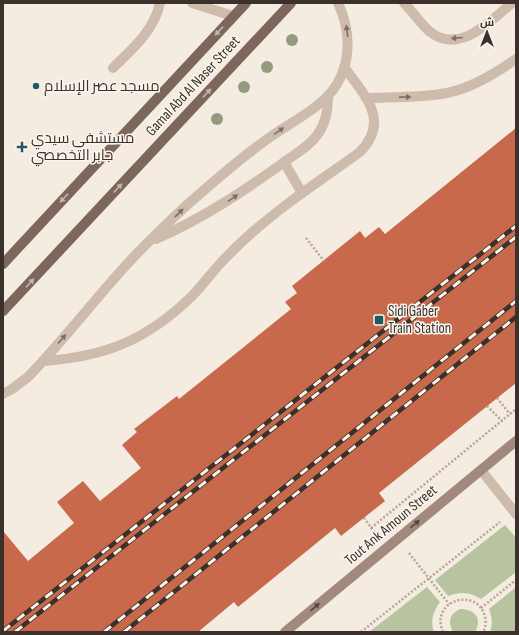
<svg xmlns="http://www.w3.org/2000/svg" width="519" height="635" viewBox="0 0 519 635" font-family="'Sofia Sans Condensed',Cairo,sans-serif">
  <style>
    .green { fill: #b8c4a0 }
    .building { fill: #c8694b }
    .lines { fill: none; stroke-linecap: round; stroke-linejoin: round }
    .path { stroke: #b9a596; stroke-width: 2.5; stroke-dasharray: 2 2; stroke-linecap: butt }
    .service { stroke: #cdbbac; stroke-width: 10 }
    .secondary { stroke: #a18a7d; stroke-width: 10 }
    .primary { stroke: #7d675c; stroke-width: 10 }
    .rail-casing { stroke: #3b302b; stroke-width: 4.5 }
    .rail { stroke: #fbf5ee; stroke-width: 3; stroke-dasharray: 9; stroke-linecap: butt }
    .tree { fill: #969b7f }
    .oneway { fill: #c2b5ac }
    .oneway2 { fill: #7d6f65 }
    .oneway3 { fill: #544640 }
    .poi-dot { fill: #1f5a5e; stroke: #fbf5ee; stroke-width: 1.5 }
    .labels { text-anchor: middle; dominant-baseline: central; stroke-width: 3; stroke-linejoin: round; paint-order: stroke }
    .poi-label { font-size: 15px; fill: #3b302b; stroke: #fbf5ee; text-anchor: start }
    .street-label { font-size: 15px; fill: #3b302b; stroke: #fbf5ee }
  </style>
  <rect width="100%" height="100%" fill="#f4ebe1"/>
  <g class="green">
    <path d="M505 525 516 538V572L481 599C470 592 461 591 448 596L435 580Z"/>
    <path d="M427 587 440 602C433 612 430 621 434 632H369Z"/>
    <path d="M516 587V632H490C493 623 492 617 489 609Z"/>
    <path d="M460 609C474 609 483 618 475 632H453C447 621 450 614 460 609Z"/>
  </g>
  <polygon class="building" points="516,128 516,383 379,493 385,501 341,536 335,528 238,607 234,602 198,632 3,632 3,531 28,561 74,523 57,502 83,481 100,501 141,468 122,445 137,432 134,429 177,396 179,399 291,309 285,302 297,293 292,286 360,231 365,238 379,227 385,234"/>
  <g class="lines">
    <g class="path">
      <polyline points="306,238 324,261"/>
      <polyline points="497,398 510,414"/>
      <polyline points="487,406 502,421"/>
      <polyline points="364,518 375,533"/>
      <polyline points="371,528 516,409"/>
      <polyline points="409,553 449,604"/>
      <polyline points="481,608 516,580"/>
      <polyline points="361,632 500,522"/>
      <path d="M443 632C429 600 478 586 485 617 486 622 486 627 483 632"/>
    </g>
    <g class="service">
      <polyline points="192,3 233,16"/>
      <path d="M404 3C413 12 420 23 429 31 459 56 490 21 512 3"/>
      <path d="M113 68C132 49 154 31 160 3"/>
      <path d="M366 98C393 97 420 98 447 93 472 88 495 74 516 59"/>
      <polyline points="284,162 302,193"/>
      <path d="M156 239C203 218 241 193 283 163 295 154 310 146 318 134 326 123 328 110 328 96"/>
      <path d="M43 361C105 357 147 340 192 296 201 287 209 276 218 266 227 256 236 247 246 238 281 206 321 180 360 152 391 120 364 95 344 67"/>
      <path d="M3 394 12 389 28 377C58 346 84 313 112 281 135 254 161 229 187 205 212 183 238 160 266 140 288 123 322 109 337 84 352 59 350 29 338 3"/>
      <polyline points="481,470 516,514"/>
    </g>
    <polyline class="secondary" points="285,632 516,441"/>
    <g class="primary">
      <polyline points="3,264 246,3"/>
      <polyline points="3,311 291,3"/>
    </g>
    <g class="rail-casing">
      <g id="rail">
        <polyline points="3,631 516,226"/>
        <polyline points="15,632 516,237"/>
        <polyline points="104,632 516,301"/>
        <polyline points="124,632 516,317"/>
      </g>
    </g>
    <use href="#rail" class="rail"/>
  </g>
  <g class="tree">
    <circle cx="292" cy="40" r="6"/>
    <circle cx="267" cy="67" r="6"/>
    <circle cx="244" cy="87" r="6"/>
    <circle cx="217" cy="119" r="6"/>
  </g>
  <defs><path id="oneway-solid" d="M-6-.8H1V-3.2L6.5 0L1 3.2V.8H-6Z"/></defs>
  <g class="oneway">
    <use href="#oneway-solid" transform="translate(219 31) rotate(133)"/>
    <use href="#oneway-solid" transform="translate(207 93) rotate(-47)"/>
    <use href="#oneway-solid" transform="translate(118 188) rotate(-47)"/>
    <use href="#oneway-solid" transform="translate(64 198) rotate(133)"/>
    <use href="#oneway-solid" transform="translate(30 283) rotate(-47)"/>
  </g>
  <g class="oneway2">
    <use href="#oneway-solid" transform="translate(347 31) rotate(-98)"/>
    <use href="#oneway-solid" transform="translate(457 38) rotate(175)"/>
    <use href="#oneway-solid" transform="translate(405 97) rotate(-1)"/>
    <use href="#oneway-solid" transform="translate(279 131) rotate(-34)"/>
    <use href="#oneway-solid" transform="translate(233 198) rotate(-34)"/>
    <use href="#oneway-solid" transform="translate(179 213) rotate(-44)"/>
    <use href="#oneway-solid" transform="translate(62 339) rotate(-49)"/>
  </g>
  <g class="oneway3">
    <use href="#oneway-solid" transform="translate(415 524) rotate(-40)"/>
    <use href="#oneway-solid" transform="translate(315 607) rotate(-40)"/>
  </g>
  <g class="poi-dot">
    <circle cx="36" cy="86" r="4"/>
    <path d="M20 141h4v4h4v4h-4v4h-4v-4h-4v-4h4z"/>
    <rect x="374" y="315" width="10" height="10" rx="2"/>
  </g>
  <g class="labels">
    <g class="poi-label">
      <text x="44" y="86">مسجد عصر الإسلام</text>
      <text x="31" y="138">مستشفى سيدي<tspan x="31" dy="17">جابر التخصصي</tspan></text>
      <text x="388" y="311">Sidi Gaber<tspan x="388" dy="17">Train Station</tspan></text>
    </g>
    <g class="street-label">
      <text transform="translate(193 86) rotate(-47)">Gamal Abd Al Naser Street</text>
      <text transform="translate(391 525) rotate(-40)">Tout Ank Amoun Street</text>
    </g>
  </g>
  <rect width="519" height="635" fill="none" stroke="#3b302b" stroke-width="8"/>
  <g transform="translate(487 32)" stroke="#fbf5ee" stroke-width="3" paint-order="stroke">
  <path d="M0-3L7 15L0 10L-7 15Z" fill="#3b302b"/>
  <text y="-6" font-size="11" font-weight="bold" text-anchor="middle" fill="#3b302b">ش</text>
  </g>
</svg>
